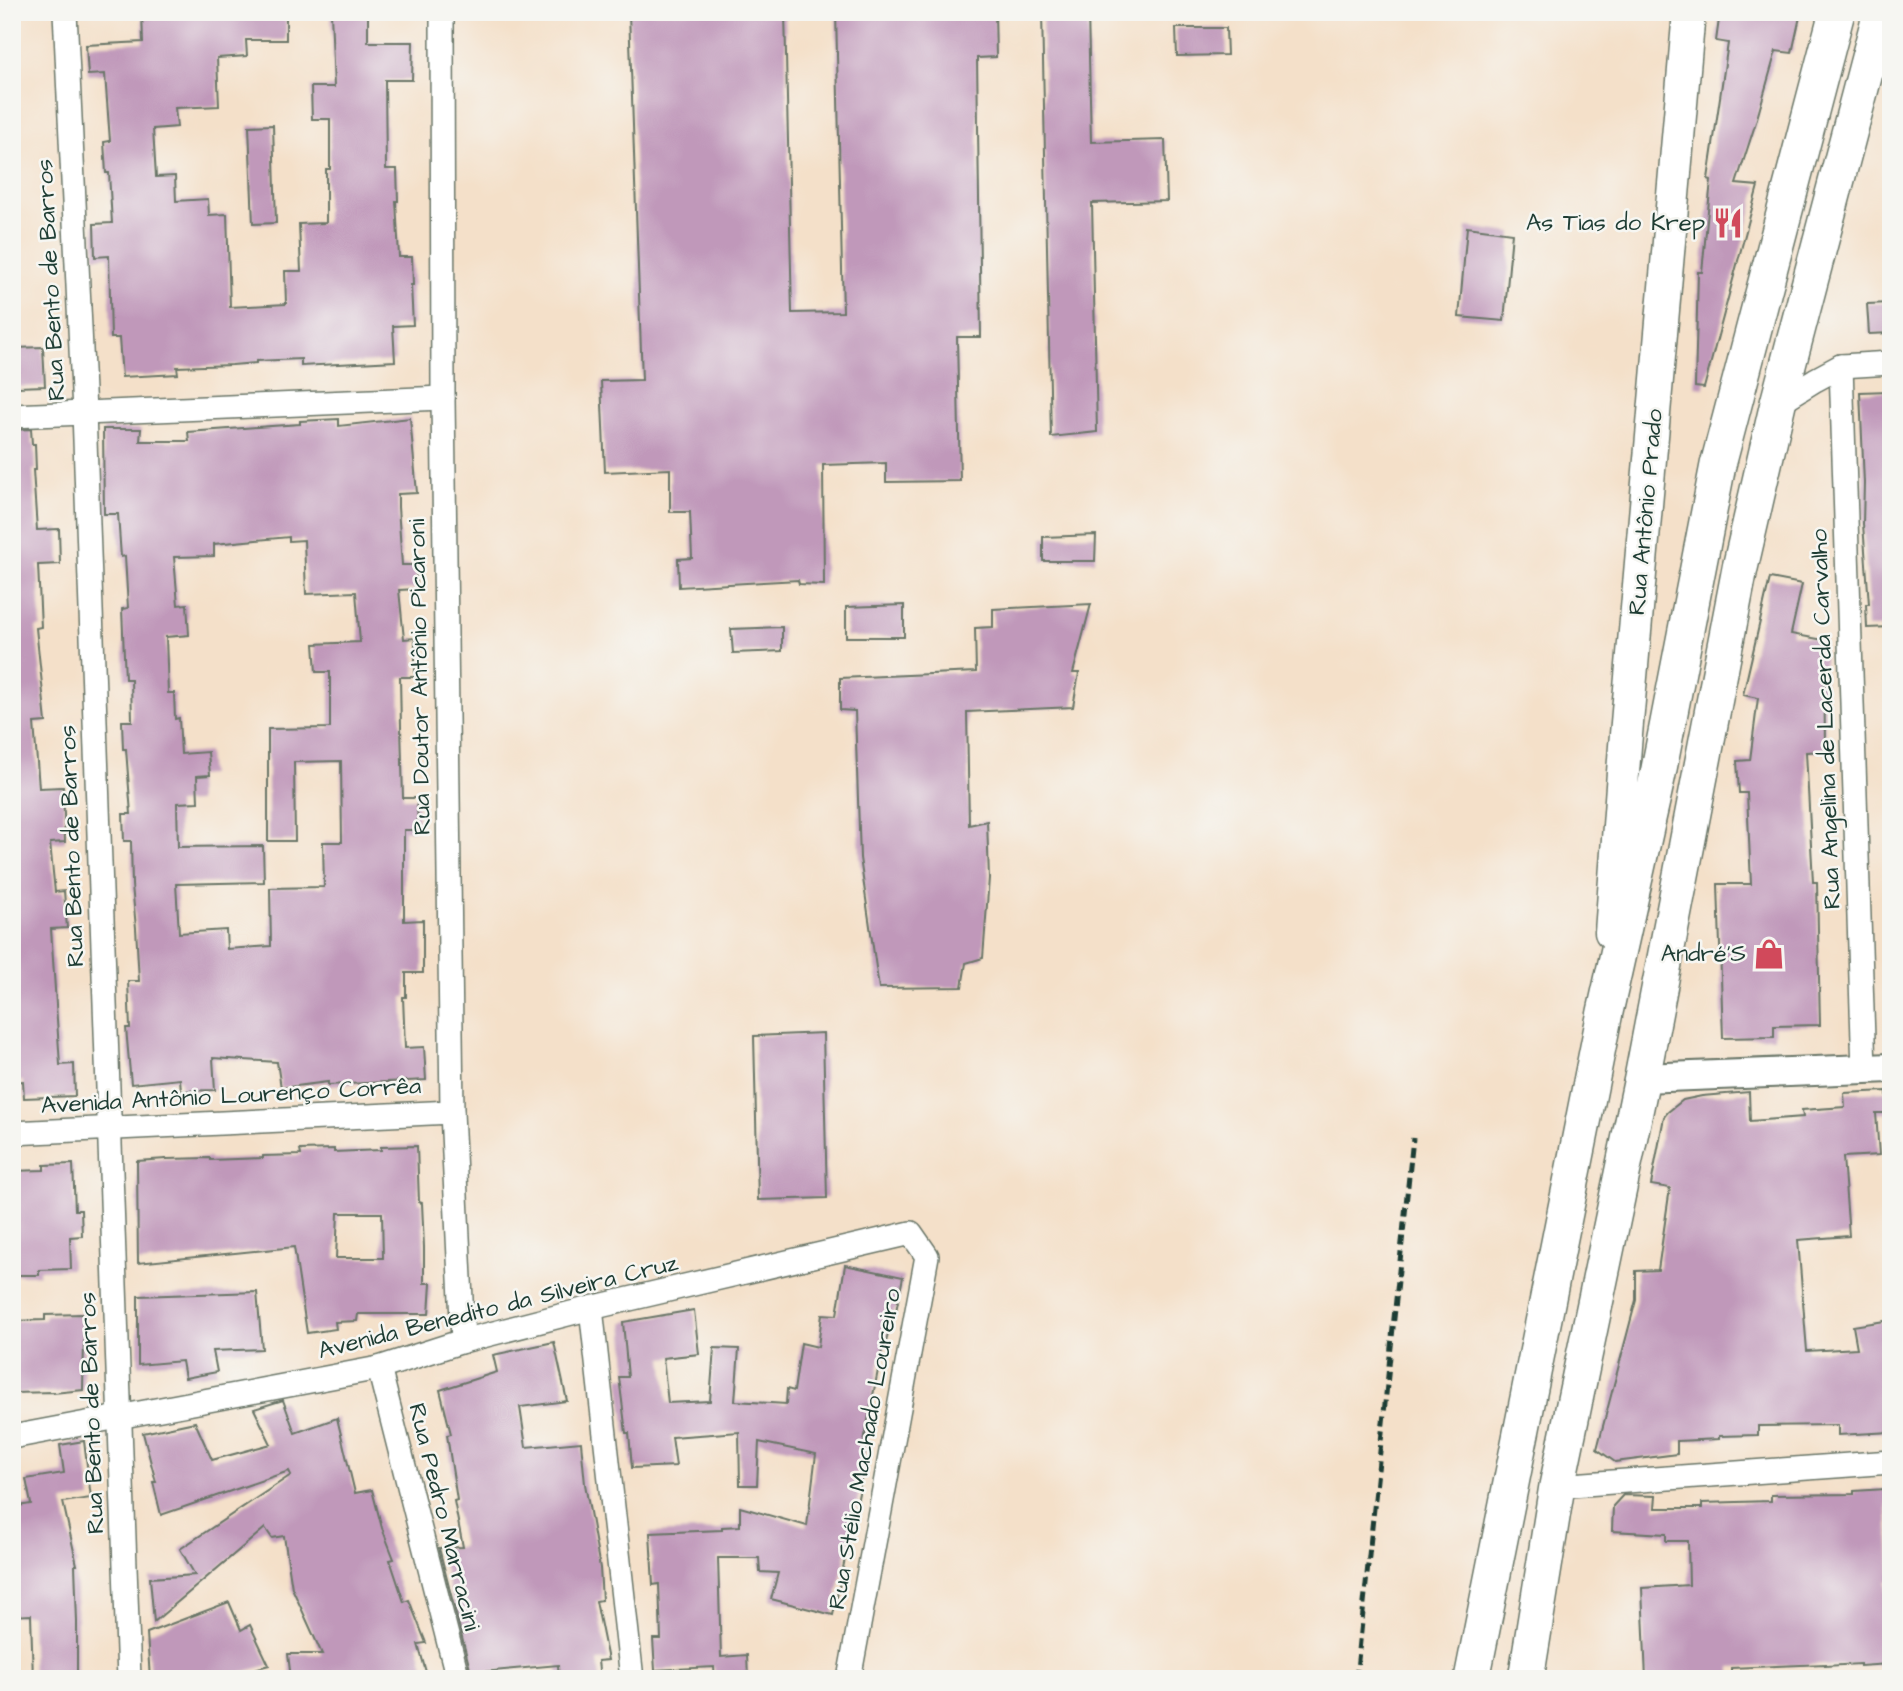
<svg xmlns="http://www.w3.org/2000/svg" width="1903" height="1691" viewBox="0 0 1903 1691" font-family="'Architects Daughter',sans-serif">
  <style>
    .building { fill: #c098ba; fill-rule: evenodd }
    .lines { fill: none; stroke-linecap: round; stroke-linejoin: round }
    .minor-casing { stroke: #6a7668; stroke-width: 26 }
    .tertiary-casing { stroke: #6a7668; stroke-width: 32 }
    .secondary-casing { stroke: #6a7668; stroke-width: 35 }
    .primary-casing { stroke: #6a7668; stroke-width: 38 }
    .minor { stroke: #fff; stroke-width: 23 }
    .tertiary { stroke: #fff; stroke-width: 28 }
    .secondary { stroke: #fff; stroke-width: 32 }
    .primary { stroke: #fff; stroke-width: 35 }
    .rail { stroke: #1f3d34; stroke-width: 5; stroke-dasharray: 10 5; stroke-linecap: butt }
    .labels { text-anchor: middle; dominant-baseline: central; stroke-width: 5; stroke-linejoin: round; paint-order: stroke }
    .poi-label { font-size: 24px; fill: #1f3d34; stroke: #f6f6f2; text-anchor: end }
    .street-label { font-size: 24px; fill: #1f3d34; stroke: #f6f6f2 }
  </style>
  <rect width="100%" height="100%" fill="#f6f6f2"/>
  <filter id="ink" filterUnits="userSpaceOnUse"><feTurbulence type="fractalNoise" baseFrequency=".0143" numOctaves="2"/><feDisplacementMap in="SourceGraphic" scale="14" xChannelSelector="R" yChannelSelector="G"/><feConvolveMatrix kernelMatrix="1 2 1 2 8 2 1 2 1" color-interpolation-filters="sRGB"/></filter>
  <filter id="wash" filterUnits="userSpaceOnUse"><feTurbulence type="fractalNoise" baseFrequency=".00686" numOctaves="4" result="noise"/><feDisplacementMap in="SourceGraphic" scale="28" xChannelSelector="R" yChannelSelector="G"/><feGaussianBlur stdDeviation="1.57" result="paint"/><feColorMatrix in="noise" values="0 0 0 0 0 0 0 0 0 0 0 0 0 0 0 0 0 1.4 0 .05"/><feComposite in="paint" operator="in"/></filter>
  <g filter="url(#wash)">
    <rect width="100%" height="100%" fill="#f4e0c9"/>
    <g id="blocks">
      <g class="building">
        <polygon points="142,12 286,12 286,40 246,40 247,56 217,58 219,106 175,108 177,127 153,129 156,177 175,176 176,201 208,199 209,215 227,214 230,307 286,304 285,271 301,271 299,224 326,223 326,169 330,169 330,119 312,119 311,87 334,87 331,12 368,12 368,42 413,42 412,80 385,80 386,169 397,169 398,201 396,201 399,257 412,257 413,285 411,285 413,325 393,326 395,361 301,366 301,359 256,361 256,363 232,365 177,367 178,374 122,377 119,338 111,338 109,256 95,257 94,224 112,223 109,173 106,173 104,142 110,141 105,74 88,75 86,45 143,42"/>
        <polygon points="629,12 785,12 792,313 843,312 836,12 995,12 996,57 977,58 981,337 957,337 960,481 886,482 886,463 823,465 824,585 799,584 798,580 679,587 678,559 692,558 690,512 670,512 670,469 605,472 601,381 642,380"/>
        <polygon points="1042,12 1088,12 1091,142 1165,140 1167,201 1092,203 1097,432 1051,437"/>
        <polygon points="1720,12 1801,12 1792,53 1776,51 1756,122 1736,184 1758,186 1704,388 1695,387 1698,272 1702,272 1711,180 1708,179 1728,43 1716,41"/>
        <polygon points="1176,28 1226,28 1227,55 1177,56"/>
        <polygon points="273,125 276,223 253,224 249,126"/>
        <polygon points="1467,227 1512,233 1504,321 1459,317"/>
        <polygon points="1891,303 1891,333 1869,334 1867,304"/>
        <polygon points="43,347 45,386 17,387 15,348"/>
        <polygon points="1888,391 1891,460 1891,627 1867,628 1866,604 1869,604 1863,524 1864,483 1860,392"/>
        <path d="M410 418 417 493 398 494V507L402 565H416L417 589 399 590 404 639 415 638V677H400L401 727 403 798H417L418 830H404V921L423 920V973H406V997H403L405 1048 424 1047 426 1080 328 1085V1082L281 1088 277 1062 213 1058 215 1090 181 1091 180 1079 131 1084 126 1028H130L128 981H139L136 928 132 885 131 841H124L123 814H131L126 749H123L122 721H132L131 679H125L122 609 128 608 125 556 121 557 118 514H104L103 429H141L140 441H189L188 432 300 424V421L339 419V426ZM289 537V541L304 540 306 594 356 592 360 642 314 644 316 672H330V728L268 729V841H295L294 762 341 761 342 842H323L324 887 270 888 271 946 227 949 226 930 179 933 176 884 264 882 263 846 178 847 177 803 198 802 197 776 210 775 208 752 181 754 179 718 175 719 174 693H168L166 637 189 635 187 604 178 605 174 557 214 556V544Z"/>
        <polygon points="31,429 32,444 35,444 36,470 33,470 37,530 59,529 60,564 38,565 41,627 36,628 46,722 34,723 39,788 63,787 65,842 50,843 55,892 64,891 67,928 51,929 60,1065 74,1064 75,1096 24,1098 23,1081 12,1082 12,430"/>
        <polygon points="1096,535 1095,561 1043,561 1043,537"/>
        <polygon points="1770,578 1802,584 1791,634 1824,640 1825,751 1806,752 1813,882 1817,882 1820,1025 1774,1026 1774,1037 1723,1038 1718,884 1751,884 1747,793 1739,793 1737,761 1750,760 1758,698 1743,695"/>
        <polygon points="1091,604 1073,673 1079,673 1073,707 967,712 969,825 987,821 989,878 983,958 966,963 962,987 879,988 860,858 855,711 840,710 840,678 976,672 975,628 993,627 993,609"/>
        <polygon points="904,605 904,637 846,637 846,607"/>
        <polygon points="782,627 782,651 733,653 731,629"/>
        <polygon points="823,1033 827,1198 758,1200 754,1036"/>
        <polygon points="1887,1091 1888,1113 1876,1113 1879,1155 1843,1157 1849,1236 1798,1240 1807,1351 1857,1348 1853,1326 1891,1320 1891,1432 1838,1435 1838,1425 1758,1426 1758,1435 1719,1436 1719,1439 1677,1441 1677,1454 1615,1462 1597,1449 1636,1300 1636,1271 1658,1270 1670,1188 1651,1185 1664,1117 1668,1112 1683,1100 1702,1096 1749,1092 1750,1121 1803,1117 1802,1110 1845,1107 1844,1093"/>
        <path d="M417 1146 419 1202 422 1203 424 1247V1283H431L429 1314H358L357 1321 335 1322 336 1329 307 1333 294 1247 138 1263 137 1161 166 1159 210 1158V1160L263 1158V1156L301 1155 300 1150 334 1149V1152L381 1150V1147ZM338 1213H382L383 1258H336Z"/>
        <polygon points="73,1164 75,1210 81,1210 82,1236 70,1237 71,1269 39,1270 39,1275 12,1275 12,1171 44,1170 44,1165"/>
        <polygon points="845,1265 903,1277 896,1311 894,1310 884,1350 882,1350 864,1441 866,1442 859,1493 833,1615 771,1599 778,1573 760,1572 759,1558 718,1558 721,1657 747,1655 748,1679 715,1679 714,1667 655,1670 653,1639 661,1639 659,1584 653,1585 650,1533 722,1530 722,1527 740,1526 740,1507 807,1526 816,1454 759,1442 757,1485 740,1485 739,1432 672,1437 676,1466 632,1468 629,1433 626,1433 619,1377 628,1377 623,1322 694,1310 699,1354 663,1358 668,1403 710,1401 714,1348 739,1349 735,1401 786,1404 787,1389 794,1391 801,1343 818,1347 822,1314 837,1315"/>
        <polygon points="257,1292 262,1349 213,1351 217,1372 185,1378 182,1361 138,1365 138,1296"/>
        <polygon points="82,1314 84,1341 83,1390 54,1393 54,1392 13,1393 12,1321 45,1320 45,1315"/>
        <polygon points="554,1342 567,1401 520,1407 526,1447 581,1442 585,1484 600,1568 602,1600 596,1601 608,1660 598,1661 600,1679 559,1679 558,1665 471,1673 439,1548 463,1547 454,1501 457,1500 447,1435 451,1434 440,1390 497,1372 493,1355"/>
        <polygon points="283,1400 295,1433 337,1418 355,1493 372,1490 382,1528 394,1559 390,1560 404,1602 409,1600 426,1643 418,1644 428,1679 291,1679 288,1654 322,1654 292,1588 284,1536 272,1538 265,1528 154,1622 150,1578 195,1575 180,1549 291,1475 289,1471 161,1515 153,1482 156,1482 143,1433 195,1422 212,1460 271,1444 254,1409"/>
        <polygon points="84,1441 91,1498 63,1502 77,1565 75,1565 77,1622 77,1679 33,1679 31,1615 12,1616 12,1507 31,1504 26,1479 64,1473 60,1445"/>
        <polygon points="1886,1489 1891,1574 1891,1581 1886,1581 1889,1664 1860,1666 1860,1664 1825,1666 1825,1664 1731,1668 1731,1679 1646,1679 1642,1588 1689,1585 1688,1541 1666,1541 1666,1534 1612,1531 1613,1506 1623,1495 1656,1496 1655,1508 1702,1508 1702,1503 1771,1501 1771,1495 1854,1494 1854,1491"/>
        <polygon points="229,1602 241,1630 250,1625 269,1665 218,1679 150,1679 147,1633"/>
      </g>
    </g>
  </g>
  <g filter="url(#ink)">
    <use href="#blocks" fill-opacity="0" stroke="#6a7668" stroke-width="2"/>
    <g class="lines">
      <g class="minor-casing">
        <g id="minor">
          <polyline points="65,12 84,412 129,1679"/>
          <polyline points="442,12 443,398 452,1112 463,1341"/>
          <polyline points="1841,366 1864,1070"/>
          <polyline points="1778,403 1815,380 1841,366 1891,363"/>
          <polyline points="12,416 443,398"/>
          <polyline points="12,1133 452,1112"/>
          <polyline points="591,1308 632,1679"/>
          <polyline points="379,1368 458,1679"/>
          <polyline points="12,1437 379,1368 463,1341 591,1308 911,1233 927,1256 849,1679"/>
          <polyline points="1557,1486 1891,1462"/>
        </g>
      </g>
      <g class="tertiary-casing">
        <polyline id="tertiary" points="1642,1078 1891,1068"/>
      </g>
      <g class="secondary-casing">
        <polyline id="secondary" points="1611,932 1625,746 1689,12"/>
      </g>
      <g class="primary-casing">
        <g id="primary">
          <polyline points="1472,1679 1605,1012 1658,774 1718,465 1837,12"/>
          <polyline points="1526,1679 1557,1486 1642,1078 1740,568 1778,403 1881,12"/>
        </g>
      </g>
      <use href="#minor" class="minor"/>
      <use href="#tertiary" class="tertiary"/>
      <use href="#secondary" class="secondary"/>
      <use href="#primary" class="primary"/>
      <polyline class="rail" points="1356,1679 1413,1138"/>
    </g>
  </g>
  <defs>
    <g id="restaurant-bare" transform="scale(2.415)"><path d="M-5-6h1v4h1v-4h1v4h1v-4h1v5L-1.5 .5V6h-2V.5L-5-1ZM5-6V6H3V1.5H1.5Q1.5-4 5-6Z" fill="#d1495b" stroke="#f6f6f2" stroke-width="2.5" paint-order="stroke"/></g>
    <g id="shop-bare" transform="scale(2.415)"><path d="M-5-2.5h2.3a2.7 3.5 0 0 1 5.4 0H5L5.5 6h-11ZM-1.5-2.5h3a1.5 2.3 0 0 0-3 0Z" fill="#d1495b" stroke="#f6f6f2" stroke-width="2.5" paint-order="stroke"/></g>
  </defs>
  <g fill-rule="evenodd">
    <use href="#restaurant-bare" x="1728" y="223"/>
    <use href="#shop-bare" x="1769" y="954"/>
  </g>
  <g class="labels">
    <g class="poi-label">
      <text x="1705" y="223">As Tias do Krep</text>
      <text x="1746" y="954">André'S</text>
    </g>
    <g class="street-label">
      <text transform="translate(51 280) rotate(-93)">Rua Bento de Barros</text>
      <text transform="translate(1646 512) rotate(-85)">Rua Antônio Prado</text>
      <text transform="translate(420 677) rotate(-91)">Rua Doutor Antônio Picaroni</text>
      <text transform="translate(1826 719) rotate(-92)">Rua Angelina de Lacerda Carvalho</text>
      <text transform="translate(72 846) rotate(-92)">Rua Bento de Barros</text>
      <text transform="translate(231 1096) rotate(-3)">Avenida Antônio Lourenço Corrêa</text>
      <text transform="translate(498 1307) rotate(-14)">Avenida Benedito da Silveira Cruz</text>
      <text transform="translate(92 1413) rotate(-92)">Rua Bento de Barros</text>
      <text transform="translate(865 1449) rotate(-80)">Rua Stélio Machado Loureiro</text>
      <text transform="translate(444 1517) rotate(76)">Rua Pedro Marracini</text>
    </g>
  </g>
  <rect width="1903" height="1691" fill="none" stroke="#f6f6f2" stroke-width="42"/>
</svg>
